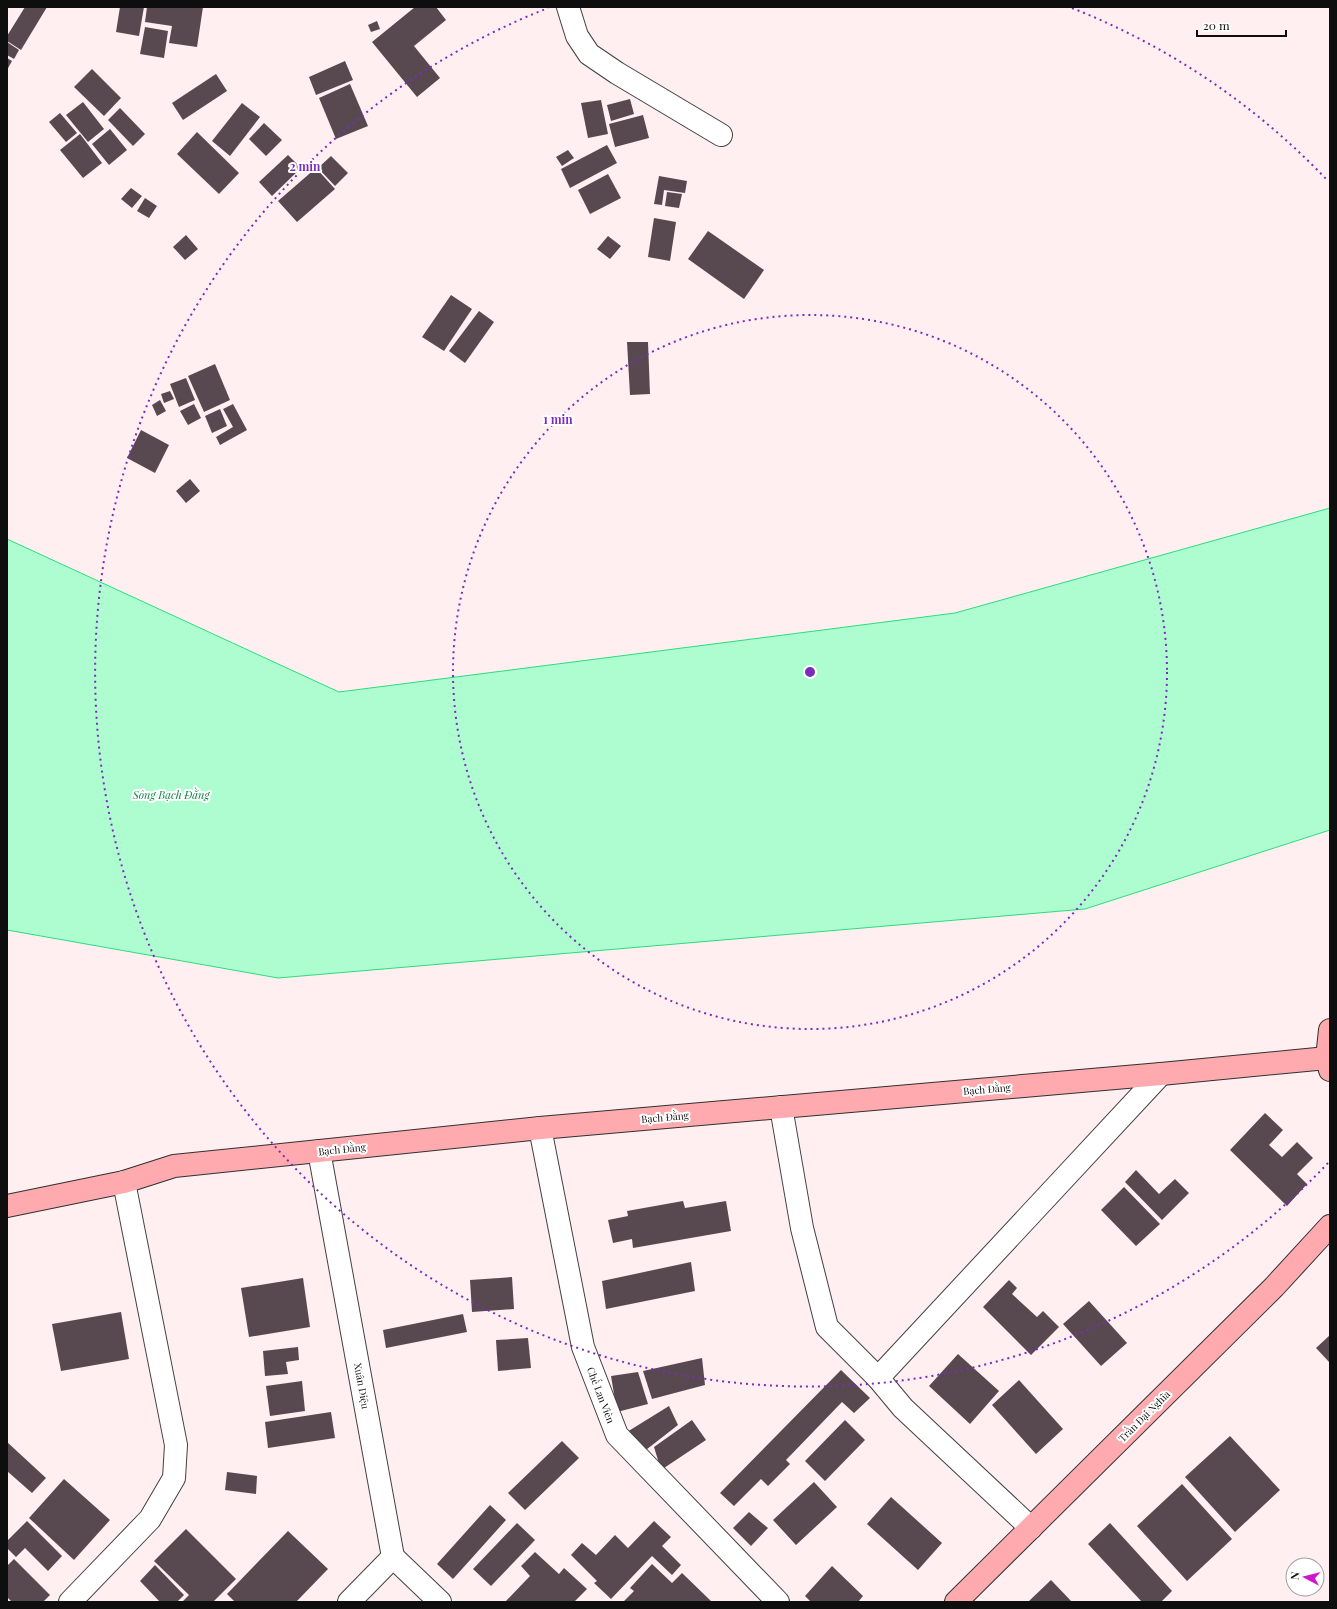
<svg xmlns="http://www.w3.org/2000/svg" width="1337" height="1609" viewBox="0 0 1337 1609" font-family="'Playfair Display',serif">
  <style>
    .water { fill: #aefdd0; stroke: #2cdc7d }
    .building { fill: #584951 }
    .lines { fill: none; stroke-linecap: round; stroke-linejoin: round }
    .street-casing { stroke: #414141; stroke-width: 24 }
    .secondary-casing { stroke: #303030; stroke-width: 24 }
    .street { stroke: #fff; stroke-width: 22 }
    .secondary { stroke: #ffaaaf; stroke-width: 22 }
    .ring { fill: none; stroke: #7b2cbf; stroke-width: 2; stroke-dasharray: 2 4 }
    .labels { text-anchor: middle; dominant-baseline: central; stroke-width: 4; stroke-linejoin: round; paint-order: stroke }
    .street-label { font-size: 10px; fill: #0e0e0e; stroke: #fff }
    .water-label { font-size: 11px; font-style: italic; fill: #0b8748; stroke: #fff }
    .centre { fill: #7b2cbf; stroke: #fff; stroke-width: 2 }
    .ring-label { font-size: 12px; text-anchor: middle; font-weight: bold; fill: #7b2cbf; stroke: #fff; stroke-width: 4; stroke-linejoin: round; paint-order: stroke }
  </style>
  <rect width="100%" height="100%" fill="#ffeff1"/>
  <polygon class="water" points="1330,508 1330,830 1085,909 278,978 7,930 7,539 339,692 955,613"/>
  <g class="building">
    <polygon points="25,7 47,7 21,50 7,41 7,36"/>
    <polygon points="120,7 144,7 139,36 116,32"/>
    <polygon points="147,7 203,7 197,47 169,43 172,26 145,22"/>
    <polygon points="415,7 436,7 446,20 414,46 440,78 417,97 372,42"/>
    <polygon points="377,21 380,29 371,32 368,25"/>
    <polygon points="145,27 168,31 164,58 140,54"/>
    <polygon points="7,42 19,50 14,59 7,55"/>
    <polygon points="7,58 12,61 7,70"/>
    <polygon points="345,61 353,80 316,95 309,77"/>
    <polygon points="92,69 121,98 104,116 74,87"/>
    <polygon points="216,74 227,91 183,120 172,103"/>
    <polygon points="350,84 368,126 336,139 319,98"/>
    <polygon points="630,99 634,114 611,121 607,105"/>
    <polygon points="601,100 608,134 588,138 581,103"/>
    <polygon points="83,102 104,129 88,142 66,115"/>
    <polygon points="242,103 260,117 230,156 212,141"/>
    <polygon points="120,108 145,134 133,146 108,120"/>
    <polygon points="60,113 77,133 66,142 49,122"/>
    <polygon points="643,115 649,138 615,147 609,124"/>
    <polygon points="264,123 282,140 266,156 249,139"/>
    <polygon points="110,129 127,150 109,165 92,144"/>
    <polygon points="197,132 239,173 219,194 177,154"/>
    <polygon points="80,134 102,163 83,178 60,150"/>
    <polygon points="607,145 617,163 570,188 561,169"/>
    <polygon points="568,150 574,158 562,166 556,157"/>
    <polygon points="288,155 301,168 272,196 259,182"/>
    <polygon points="331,156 348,173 335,186 318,168"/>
    <polygon points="316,168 335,189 297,222 278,201"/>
    <polygon points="608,174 621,198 590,214 578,190"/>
    <polygon points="659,176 687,181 685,193 664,190 662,205 654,204"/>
    <polygon points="131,188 142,196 132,208 121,199"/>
    <polygon points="667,192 682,194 679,208 665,206"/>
    <polygon points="145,198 157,206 149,218 137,211"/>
    <polygon points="654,218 676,222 670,261 648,257"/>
    <polygon points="708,231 764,270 744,299 688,259"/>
    <polygon points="186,235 198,249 185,260 173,247"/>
    <polygon points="608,236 621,246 610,259 597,249"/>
    <polygon points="451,295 472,309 444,351 422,337"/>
    <polygon points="479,311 494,322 465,363 449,351"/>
    <polygon points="627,342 648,342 650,394 630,395"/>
    <polygon points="215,364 230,400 204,412 188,376"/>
    <polygon points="186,378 195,400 179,407 170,384"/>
    <polygon points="170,391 174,399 164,403 161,394"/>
    <polygon points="160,400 166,411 157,416 152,405"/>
    <polygon points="194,404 201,418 188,425 180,411"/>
    <polygon points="233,404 247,430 220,445 216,437 233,427 223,409"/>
    <polygon points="220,409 227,426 212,433 205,416"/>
    <polygon points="141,430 169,445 155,473 127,458"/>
    <polygon points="190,479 200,491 186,503 176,491"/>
    <polygon points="1265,1113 1283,1130 1269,1145 1282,1157 1297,1142 1313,1158 1297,1174 1307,1184 1287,1206 1230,1150"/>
    <polygon points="1136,1170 1159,1194 1175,1179 1189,1193 1162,1220 1125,1182"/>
    <polygon points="1124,1187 1160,1224 1136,1246 1101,1210"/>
    <polygon points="683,1201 685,1208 726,1201 731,1231 633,1248 632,1239 613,1243 608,1220 628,1216 627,1211"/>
    <polygon points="691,1262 695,1291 606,1309 602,1281"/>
    <polygon points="512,1277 514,1309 472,1312 470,1280"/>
    <polygon points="303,1278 310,1327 249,1337 241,1288"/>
    <polygon points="1009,1280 1017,1288 1012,1294 1037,1317 1043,1311 1059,1327 1031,1355 983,1307"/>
    <polygon points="1089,1301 1127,1343 1101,1366 1063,1324"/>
    <polygon points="121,1312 129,1359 61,1371 52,1324"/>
    <polygon points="463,1314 467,1332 386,1348 383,1330"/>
    <polygon points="1330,1335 1330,1363 1316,1348"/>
    <polygon points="528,1338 531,1368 498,1371 496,1340"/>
    <polygon points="298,1347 299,1360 286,1362 288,1374 265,1376 263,1351"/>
    <polygon points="958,1354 999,1391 970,1424 929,1386"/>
    <polygon points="702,1358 705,1385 652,1399 643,1371"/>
    <polygon points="841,1370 870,1398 854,1413 842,1402 786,1460 790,1464 768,1486 761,1479 734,1506 720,1493"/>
    <polygon points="638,1372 648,1404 617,1412 611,1376"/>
    <polygon points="1019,1380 1063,1429 1036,1454 992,1405"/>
    <polygon points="302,1381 305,1411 270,1416 266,1386"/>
    <polygon points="669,1406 678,1425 642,1453 627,1432"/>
    <polygon points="331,1412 335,1438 268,1448 265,1422"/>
    <polygon points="692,1420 706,1440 661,1470 654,1447"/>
    <polygon points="845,1420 865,1440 825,1481 805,1461"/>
    <polygon points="1230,1436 1280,1490 1235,1532 1185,1477"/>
    <polygon points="562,1441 579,1458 525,1510 508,1493"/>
    <polygon points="7,1442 46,1478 32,1493 7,1471"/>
    <polygon points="227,1472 257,1476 256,1494 225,1490"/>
    <polygon points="64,1479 110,1520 74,1560 29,1518"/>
    <polygon points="814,1482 837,1507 796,1545 773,1520"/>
    <polygon points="1182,1484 1232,1539 1187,1581 1137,1526"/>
    <polygon points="891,1497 942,1543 918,1570 867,1524"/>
    <polygon points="490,1505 506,1520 453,1579 437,1564"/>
    <polygon points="749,1512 768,1528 751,1546 733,1528"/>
    <polygon points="27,1521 62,1556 48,1571 25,1548 16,1557 7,1548 7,1541"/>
    <polygon points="654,1521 671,1537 662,1546 681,1565 672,1575 652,1556 611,1599 594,1583 597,1581 571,1555 582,1543 596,1555 615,1535 628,1548"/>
    <polygon points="517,1523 535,1540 491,1586 473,1569"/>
    <polygon points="1110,1523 1172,1591 1161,1602 1142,1602 1088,1544"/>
    <polygon points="186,1529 236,1579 213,1602 182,1602 189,1595 154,1561"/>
    <polygon points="288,1531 328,1569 296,1602 235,1602 227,1594"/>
    <polygon points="535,1552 559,1574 564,1568 587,1589 574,1602 505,1602 530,1576 521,1566"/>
    <polygon points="14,1559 50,1595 43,1602 12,1602 7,1597 7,1566"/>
    <polygon points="652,1564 672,1583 682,1573 712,1602 623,1602 634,1591 630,1588"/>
    <polygon points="155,1565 184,1595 177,1602 160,1602 140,1581"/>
    <polygon points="832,1566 863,1596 858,1602 811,1602 805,1596"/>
    <polygon points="1051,1580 1072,1602 1030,1602 1029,1601"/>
  </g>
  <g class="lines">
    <g class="street-casing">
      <g id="street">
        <polyline points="568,7 577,36 589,54 617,73 721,135"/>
        <polyline points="781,1107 802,1228 827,1327 878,1378 903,1408 1031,1528"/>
        <polyline points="540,1128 583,1347 617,1435 778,1602"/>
        <polyline points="319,1151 393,1557 440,1602"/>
        <polyline points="878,1378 1161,1074"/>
        <polyline points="70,1602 150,1519 174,1478 176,1445 124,1182"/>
        <polyline points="349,1602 393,1557"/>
      </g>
    </g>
    <g class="secondary-casing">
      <g id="secondary">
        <polyline points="1330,1030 1327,1058 1330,1070"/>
        <polyline points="7,1206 124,1182 174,1166 540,1128 1161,1074 1327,1058"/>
        <polyline points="956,1602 1274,1287 1330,1226"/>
      </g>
    </g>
    <use href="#street" class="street"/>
    <use href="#secondary" class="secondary"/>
  </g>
  <g class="ring">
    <circle cx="810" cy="672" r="357"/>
    <path d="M1328 1163A714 714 0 1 1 548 8M1072 8A714 714 0 0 1 1328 181"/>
  </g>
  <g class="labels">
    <g class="street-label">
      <text transform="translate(987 1089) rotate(-5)">Bạch Đằng</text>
      <text transform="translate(665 1117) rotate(-5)">Bạch Đằng</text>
      <text transform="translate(342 1149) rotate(-6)">Bạch Đằng</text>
      <text transform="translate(362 1386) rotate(80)">Xuân Diệu</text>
      <text transform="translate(601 1395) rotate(69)">Chế Lan Viên</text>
      <text transform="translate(1144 1416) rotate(-45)">Trần Đại Nghĩa</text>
    </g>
    <g class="water-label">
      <text x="171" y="794">Sông Bạch Đằng</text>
    </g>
  </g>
  <circle cx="810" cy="672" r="6" class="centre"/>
  <g class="ring-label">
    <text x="305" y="171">2 min</text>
    <text x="558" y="424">1 min</text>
  </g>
  <rect width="1337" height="1609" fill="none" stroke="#0e0e0e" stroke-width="16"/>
  <g transform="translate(1305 1577) rotate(277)"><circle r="19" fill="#ffffff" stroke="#9f9f9f"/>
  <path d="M0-3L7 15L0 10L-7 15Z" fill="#ce16cc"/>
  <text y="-6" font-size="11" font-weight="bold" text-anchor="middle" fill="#0e0e0e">N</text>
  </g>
  <path d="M1197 30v6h89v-6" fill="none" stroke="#0e0e0e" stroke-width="2"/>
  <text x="1203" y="30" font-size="12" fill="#0e0e0e" stroke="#ffffff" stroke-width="3" paint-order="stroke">20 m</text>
</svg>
